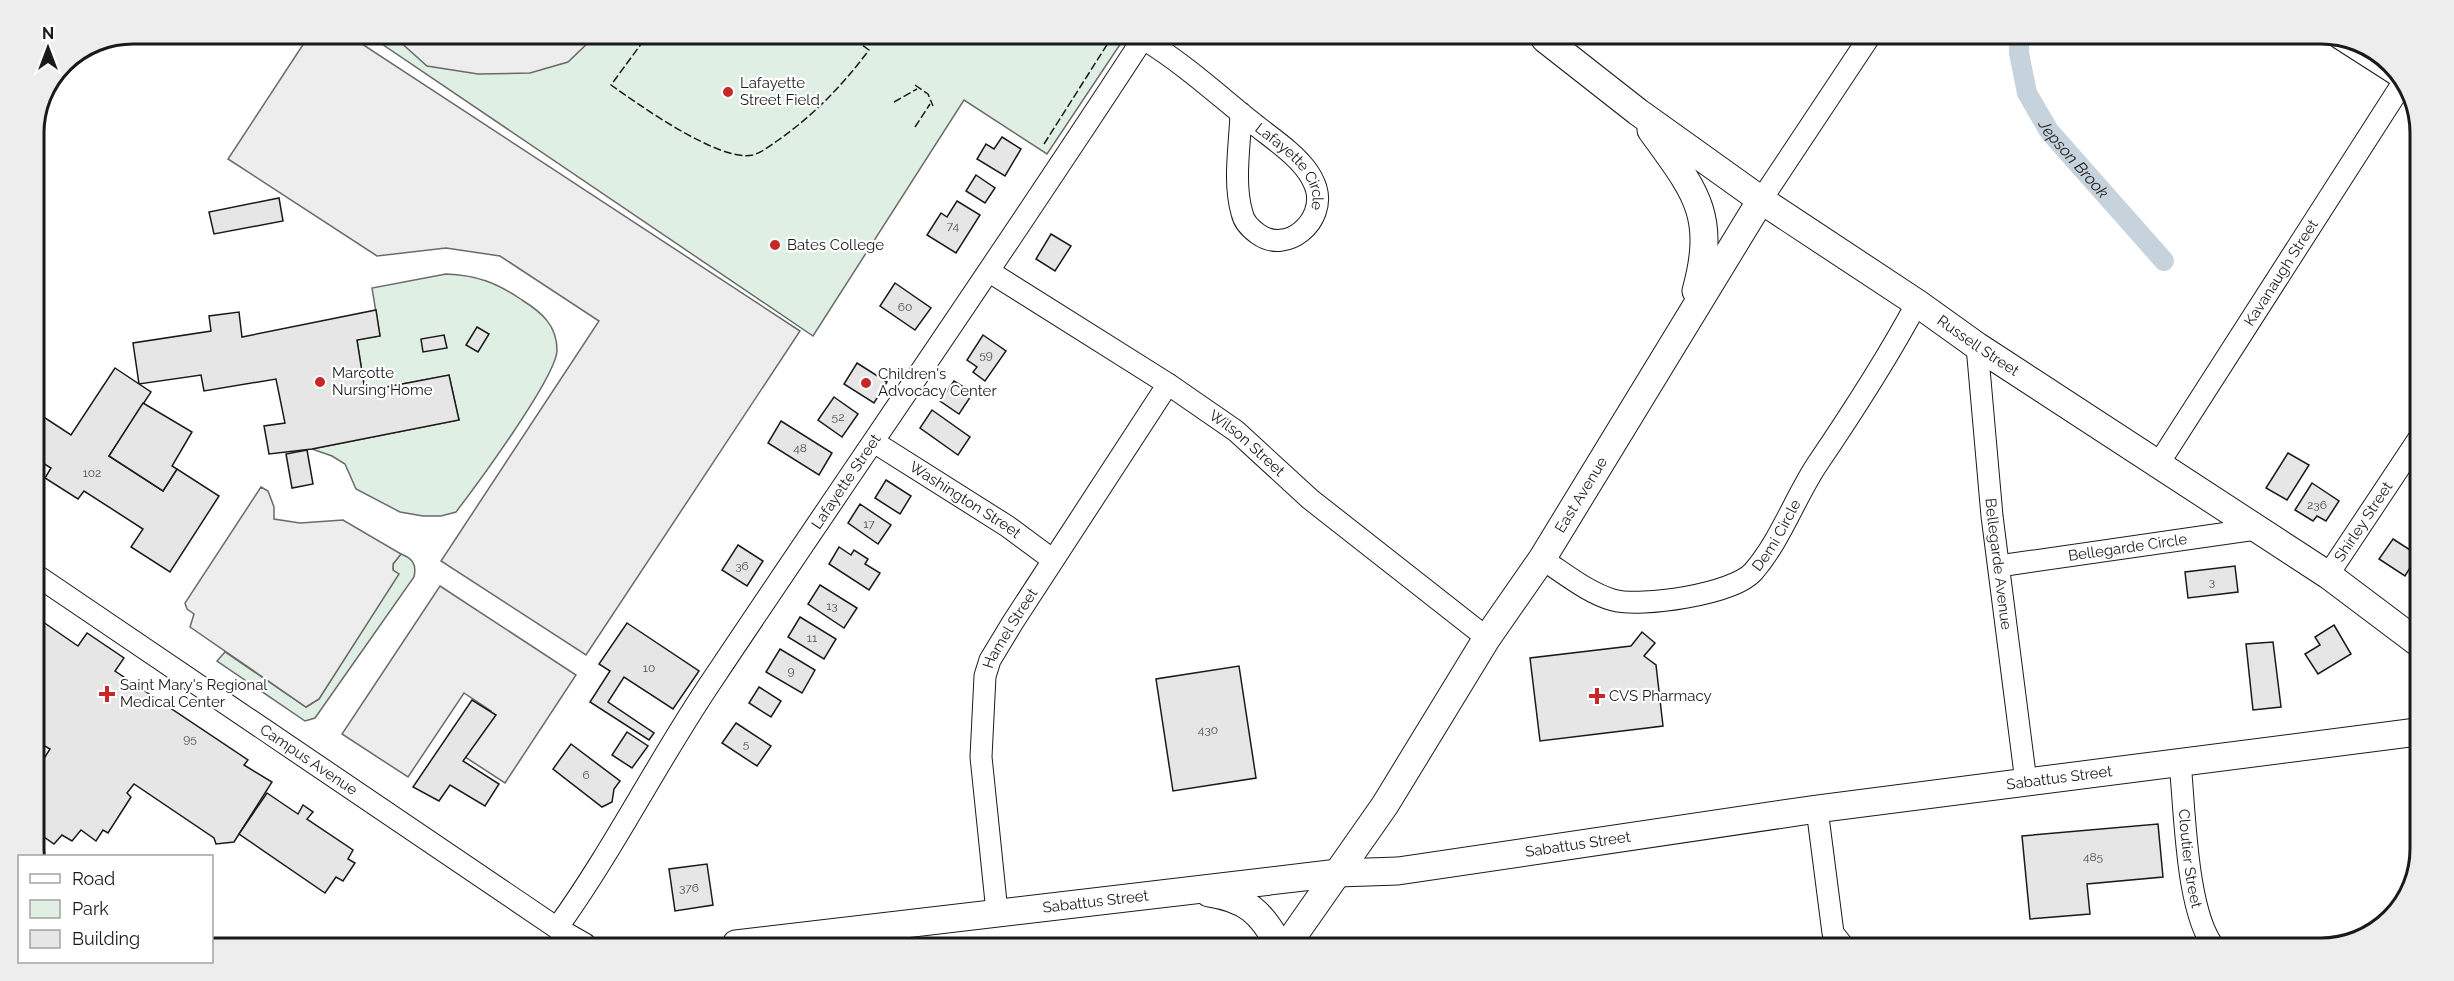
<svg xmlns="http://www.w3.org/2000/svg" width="2454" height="981" viewBox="0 0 2454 981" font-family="Raleway,sans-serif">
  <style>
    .green { fill: #e0efe3; stroke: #6a6a6a; stroke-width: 1.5 }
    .parking { fill: #ededed; stroke: #6a6a6a; stroke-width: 1.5 }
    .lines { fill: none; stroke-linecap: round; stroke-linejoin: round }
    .canal { stroke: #c6d2dc; stroke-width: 20 }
    .building { fill: #e6e6e6; stroke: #1a1a1a; stroke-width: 1.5 }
    .minor-casing { stroke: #1a1a1a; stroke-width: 23 }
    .major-casing { stroke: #1a1a1a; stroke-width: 29 }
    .minor { stroke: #fff; stroke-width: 21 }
    .major { stroke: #fff; stroke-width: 27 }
    .fence { stroke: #1a1a1a; stroke-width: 1.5; stroke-dasharray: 8 3; stroke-linecap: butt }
    .poi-dot { fill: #c62828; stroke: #fff; stroke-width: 2 }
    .labels { text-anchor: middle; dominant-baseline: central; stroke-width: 4.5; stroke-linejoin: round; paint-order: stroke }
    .number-label { font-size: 12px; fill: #4d4d4d }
    .poi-label { font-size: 15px; fill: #1a1a1a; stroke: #fff; text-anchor: start }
    .street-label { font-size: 15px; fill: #1a1a1a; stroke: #fff }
    .water-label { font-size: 16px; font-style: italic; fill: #1a1a1a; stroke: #fff }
    .rim { fill: none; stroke: #1a1a1a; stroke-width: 3 }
  </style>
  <rect width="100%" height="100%" fill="#fff"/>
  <g class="green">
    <polygon points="376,40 1123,40 1047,154 964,100 813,336"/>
    <path d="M446 274C477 275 497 283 522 300 541 312 557 325 557 350 557 376 476 486 456 512L441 516H423L400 512 356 489 345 464 332 456 312 449 459 420 449 375 365 391 357 340 380 336 372 288Z"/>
    <path d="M401 554C412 558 417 564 414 577L315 718 305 721 217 661 225 652 306 707 319 699 398 574 393 570V564Z"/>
  </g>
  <g class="parking">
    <polygon points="306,40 356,40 800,331 586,655 441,561 599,321 500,256 446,248 377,256 228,159"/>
    <polygon points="398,40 591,40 568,62 530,73 478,74 427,66"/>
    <polygon points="261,487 268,491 274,507 274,519 300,523 343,520 401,554 393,564 393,570 399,574 319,699 306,707 190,627 194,614 187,609 185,603"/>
    <polygon points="440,586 576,675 505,783 462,755 491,711 464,693 408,777 342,734"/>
  </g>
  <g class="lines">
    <path class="canal" id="s1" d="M2019 39V53L2027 93 2049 131 2164 261"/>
  </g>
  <g class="building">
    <polygon points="1002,137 1021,149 1005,176 977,159 986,144 994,149"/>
    <polygon points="976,175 995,188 985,203 966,191"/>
    <polygon points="279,198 283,221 214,234 209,212"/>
    <polygon points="957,201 980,215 956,253 927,235 941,213 947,217"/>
    <polygon points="1051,234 1071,246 1055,271 1036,259"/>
    <polygon points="895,283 931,308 915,330 880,306"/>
    <polygon points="376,310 380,336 357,340 365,391 449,375 459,420 312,449 269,454 264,426 285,423 276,379 204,391 201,375 139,384 133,343 211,331 209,316 239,312 242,337"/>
    <polygon points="477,327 489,334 478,352 466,345"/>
    <polygon points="444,335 447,348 423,352 421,339"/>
    <polygon points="983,335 1006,351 985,381 973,372 977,367 967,360"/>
    <polygon points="857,363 887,382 874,403 844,384"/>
    <polygon points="115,368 151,392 109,456 163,491 177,469 219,496 170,572 131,547 143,529 84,491 78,499 45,478 51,468 33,457 33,410 71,435"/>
    <polygon points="954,381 973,393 959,414 940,401"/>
    <polygon points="834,397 858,414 842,437 818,420"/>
    <polygon points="143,403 192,432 172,466 177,469 163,491 109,456"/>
    <polygon points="932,410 970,437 958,455 920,428"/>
    <polygon points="781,421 832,453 819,475 768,443"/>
    <polygon points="307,450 313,484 292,488 286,454"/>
    <polygon points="2288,453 2309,465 2287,500 2266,488"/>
    <polygon points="886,480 911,496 900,514 875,498"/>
    <polygon points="2312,483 2339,501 2326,521 2317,516 2313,521 2295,510"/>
    <polygon points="860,504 891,525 878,544 848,523"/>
    <polygon points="2393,539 2418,555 2405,576 2379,559"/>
    <polygon points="738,545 763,561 747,586 722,570"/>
    <polygon points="839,547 851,555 854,550 868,559 865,564 880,573 869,590 829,564"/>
    <polygon points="2235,566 2238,592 2188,598 2185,572"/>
    <polygon points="820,585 857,608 844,628 808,604"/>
    <polygon points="33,615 78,646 87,633 124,658 115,671 248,760 244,765 272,782 234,842 216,844 214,838 134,784 127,793 131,797 108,833 103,830 96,841 81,830 72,841 62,835 54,844 37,832 44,822 34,815 42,805 33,799 33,776 50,749 33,739"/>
    <polygon points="800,617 836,639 824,659 788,637"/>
    <polygon points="627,623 699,671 673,709 624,677 608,702 654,733 649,740 590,702 610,671 599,664"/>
    <polygon points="2334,625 2351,654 2318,674 2305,654 2320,645 2315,637"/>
    <polygon points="1642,632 1655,643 1644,656 1656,665 1663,726 1540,741 1530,658 1631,646"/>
    <polygon points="2273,642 2281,707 2253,710 2246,644"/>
    <polygon points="780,649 815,670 802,693 766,672"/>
    <polygon points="1239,666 1256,778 1173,791 1156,679"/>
    <polygon points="759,687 781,701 771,717 749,703"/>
    <polygon points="472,700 496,715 463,761 499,784 485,806 450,785 439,801 413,787"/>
    <polygon points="736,723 771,746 757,766 722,743"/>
    <polygon points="627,732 648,746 632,768 612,755"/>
    <polygon points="571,744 620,781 614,789 612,802 602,807 553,769"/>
    <polygon points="267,793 298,814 303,805 313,812 307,819 353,850 348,859 355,863 343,881 336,877 325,893 239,834"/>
    <polygon points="2158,824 2163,877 2087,884 2090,914 2030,919 2022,836"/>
    <polygon points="707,864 713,905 675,911 669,869"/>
    <polygon points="2122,939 2138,948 2117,947"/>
  </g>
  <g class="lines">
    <g class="minor-casing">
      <g id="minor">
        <polyline points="2339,38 2403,79"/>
        <path id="s2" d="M1145 40C1183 63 1218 95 1253 123 1270 137 1292 151 1305 168 1309 173 1314 182 1316 188 1326 221 1287 255 1258 234 1251 229 1244 223 1242 213 1233 182 1240 145 1241 113"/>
        <polyline points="1761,200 1868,39"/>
        <path id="s3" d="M990 272 1168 384 1236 431 1310 499 1487 638"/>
        <path id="s4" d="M1977 346 1992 516 2026 782"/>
        <path id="s5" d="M874 442 1007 526 1053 560"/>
        <path id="s6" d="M2159 463 2404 81"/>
        <path id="s7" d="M1542 559C1564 573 1588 593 1613 600 1641 608 1733 594 1753 572 1780 541 1794 500 1816 466 1852 413 1887 359 1917 303"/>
        <path id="s8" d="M1999 566 2256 529"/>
        <path id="s9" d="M33 573 557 928 585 944"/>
        <path id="s10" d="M2328 575 2419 438"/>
        <path id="s11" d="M2180 763C2185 810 2186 914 2215 948"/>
        <polyline points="1817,809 1833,933 1844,947"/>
        <path id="s12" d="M997 912 981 757 985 676 990 660 1013 622 1168 384"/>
        <path id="s13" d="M557 928C614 849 658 760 713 679 856 465 1002 255 1142 40"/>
      </g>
    </g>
    <g class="major-casing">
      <g id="major">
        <path id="s14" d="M1545 39 1638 112 1761 200 1917 303 1977 346 2328 575 2417 642"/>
        <path d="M1651 130C1695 191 1717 214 1696 291"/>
        <path d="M1209 893C1247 899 1261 912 1279 945"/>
        <path id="s15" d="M736 944 1338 873 1398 871 1817 809 2417 732"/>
        <path id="s16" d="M1287 945 1385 805 1487 638 1542 559 1761 200"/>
      </g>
    </g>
    <use href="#minor" class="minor"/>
    <use href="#major" class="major"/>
    <g class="fence">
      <path d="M644 40 611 85C638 104 720 163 753 155 762 152 770 146 777 141 814 115 842 86 869 50L855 40"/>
      <polyline points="915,85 928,94 933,106"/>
      <polyline points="894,102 917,89"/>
      <polyline points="915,127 930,104"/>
      <polyline points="1044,144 1110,40"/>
    </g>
  </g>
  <g class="poi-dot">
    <circle cx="728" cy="92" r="6"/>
    <circle cx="775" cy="245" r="6"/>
    <circle cx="320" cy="382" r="6"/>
    <circle cx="866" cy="383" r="6"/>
    <path d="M104 685h6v6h6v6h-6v6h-6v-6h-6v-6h6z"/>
    <path d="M1594 687h6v6h6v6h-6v6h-6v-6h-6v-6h6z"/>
  </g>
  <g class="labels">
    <g class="number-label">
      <text x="953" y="226">74</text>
      <text x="905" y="307">60</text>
      <text x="986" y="355">59</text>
      <text x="838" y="417">52</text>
      <text x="800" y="448">48</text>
      <text x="92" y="473">102</text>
      <text x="2317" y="505">236</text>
      <text x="869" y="524">17</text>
      <text x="742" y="566">36</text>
      <text x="2212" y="582">3</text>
      <text x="832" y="606">13</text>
      <text x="812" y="638">11</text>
      <text x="649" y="668">10</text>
      <text x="791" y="671">9</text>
      <text x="1208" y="730">430</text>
      <text x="190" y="739">95</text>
      <text x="746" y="744">5</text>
      <text x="586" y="775">6</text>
      <text x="2093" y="857">485</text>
      <text x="689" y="888">376</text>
    </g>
    <g class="poi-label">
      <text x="740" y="83">Lafayette<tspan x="740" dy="17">Street Field</tspan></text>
      <text x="787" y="245">Bates College</text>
      <text x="332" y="373">Marcotte<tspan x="332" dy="17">Nursing Home</tspan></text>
      <text x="878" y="374">Children's<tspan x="878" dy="17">Advocacy Center</tspan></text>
      <text x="120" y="685">Saint Mary's Regional<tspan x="120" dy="17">Medical Center</tspan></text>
      <text x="1609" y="696">CVS Pharmacy</text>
    </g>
    <g class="street-label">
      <text stroke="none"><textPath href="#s2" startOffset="196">Lafayette Circle</textPath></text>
      <text stroke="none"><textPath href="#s6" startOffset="226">Kavanaugh Street</textPath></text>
      <text stroke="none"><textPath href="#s14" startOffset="531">Russell Street</textPath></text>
      <text stroke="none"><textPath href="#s3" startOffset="309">Wilson Street</textPath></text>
      <text stroke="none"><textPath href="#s13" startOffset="532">Lafayette Street</textPath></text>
      <text stroke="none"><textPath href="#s16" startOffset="538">East Avenue</textPath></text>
      <text stroke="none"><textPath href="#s5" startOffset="108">Washington Street</textPath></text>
      <text stroke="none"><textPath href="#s10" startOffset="64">Shirley Street</textPath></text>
      <text stroke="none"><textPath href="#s7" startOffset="272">Demi Circle</textPath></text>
      <text stroke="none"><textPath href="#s8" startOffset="130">Bellegarde Circle</textPath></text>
      <text stroke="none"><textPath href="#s4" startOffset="219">Bellegarde Avenue</textPath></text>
      <text stroke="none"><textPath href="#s12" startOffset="291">Hamel Street</textPath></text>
      <text stroke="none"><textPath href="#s9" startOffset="333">Campus Avenue</textPath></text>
      <text stroke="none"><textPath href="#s15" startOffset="1334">Sabattus Street</textPath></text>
      <text stroke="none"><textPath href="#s15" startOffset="848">Sabattus Street</textPath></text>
      <text stroke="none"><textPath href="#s11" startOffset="96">Cloutier Street</textPath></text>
      <text stroke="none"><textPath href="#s15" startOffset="362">Sabattus Street</textPath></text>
    </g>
    <g class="water-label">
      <text stroke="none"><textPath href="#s1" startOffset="136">Jepson Brook</textPath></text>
    </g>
  </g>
  <path d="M0 0H2454V981H0ZM133 44H2321A89 89 0 0 1 2410 133V849A89 89 0 0 1 2321 938H133A89 89 0 0 1 44 849V133A89 89 0 0 1 133 44Z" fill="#ededed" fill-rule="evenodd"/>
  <path class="rim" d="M133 44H2321A89 89 0 0 1 2410 133V849A89 89 0 0 1 2321 938H133A89 89 0 0 1 44 849V133A89 89 0 0 1 133 44Z"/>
  <rect x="18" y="855" width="195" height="108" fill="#ffffff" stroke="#a3a3a3" stroke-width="1.5"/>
  <rect x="30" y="874" width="30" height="9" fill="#ffffff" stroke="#a3a3a3" stroke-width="1.5"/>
  <text x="72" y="885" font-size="18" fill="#1a1a1a">Road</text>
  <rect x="30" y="900" width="30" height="18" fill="#e0efe3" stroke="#a3a3a3" stroke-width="1.5"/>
  <text x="72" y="915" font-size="18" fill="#1a1a1a">Park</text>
  <rect x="30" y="930" width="30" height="18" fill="#e6e6e6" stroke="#a3a3a3" stroke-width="1.5"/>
  <text x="72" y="945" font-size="18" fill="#1a1a1a">Building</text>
  <g transform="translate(48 48)" stroke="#ffffff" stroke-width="4.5" paint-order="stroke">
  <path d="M0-4.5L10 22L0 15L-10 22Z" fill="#1a1a1a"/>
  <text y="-9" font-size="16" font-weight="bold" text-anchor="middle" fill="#1a1a1a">N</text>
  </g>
</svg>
